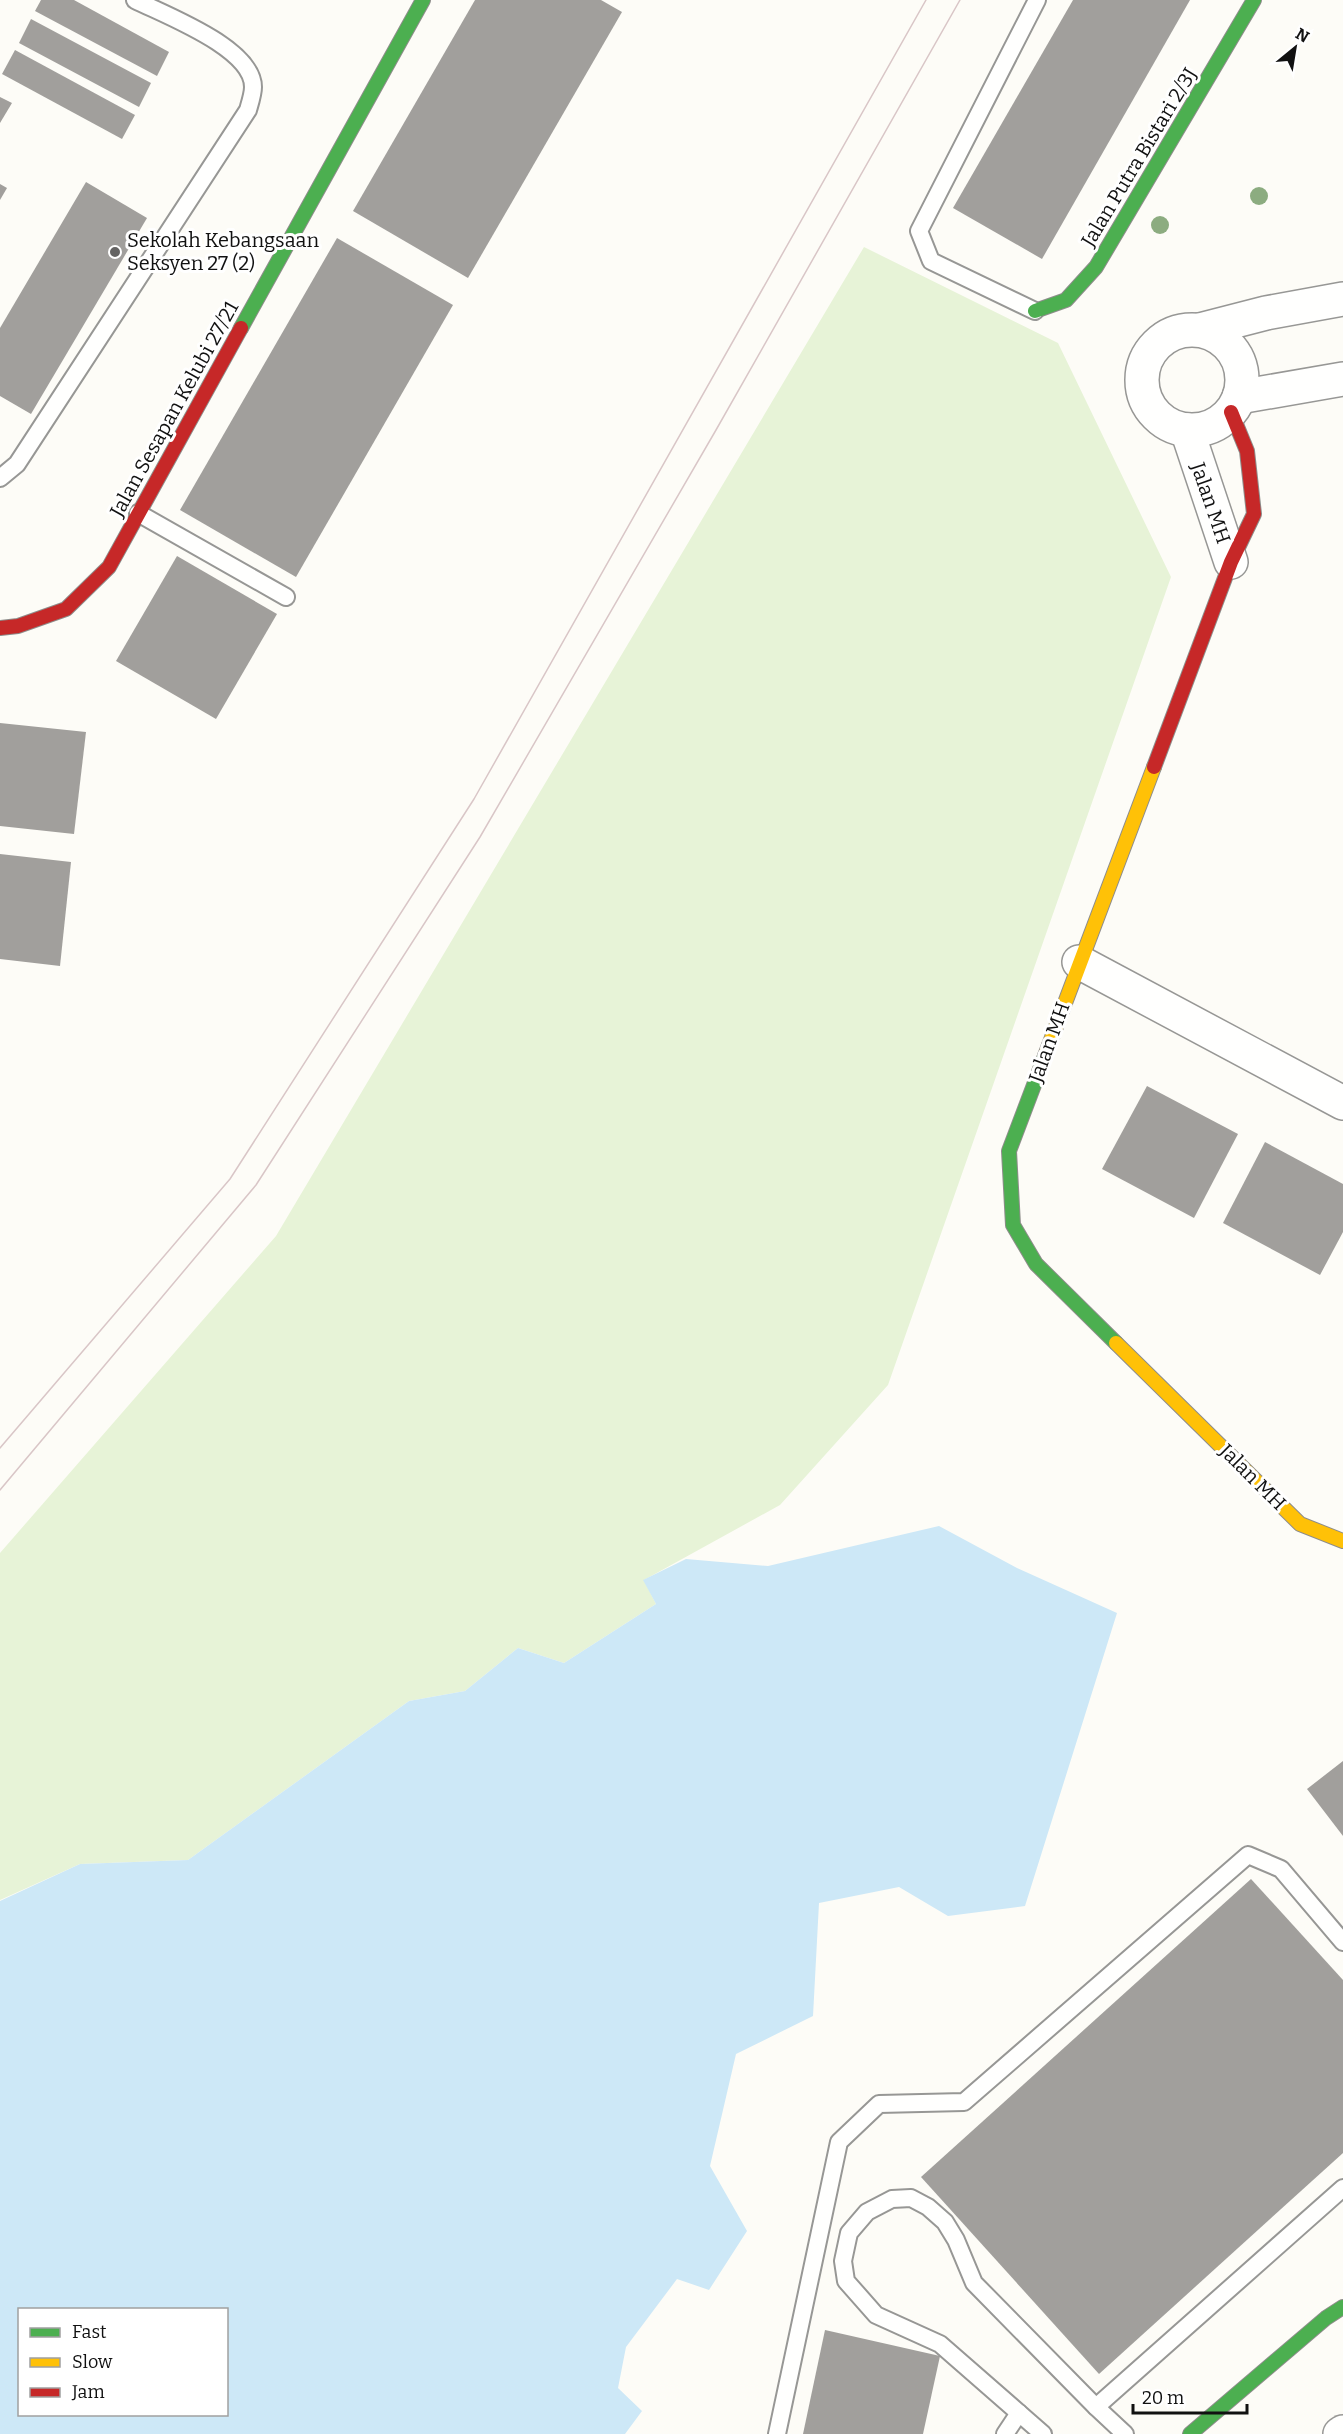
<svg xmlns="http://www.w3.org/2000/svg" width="1343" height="2434" viewBox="0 0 1343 2434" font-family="Bitter,serif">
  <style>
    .green { fill: #e7f3d7 }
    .water { fill: #cde8f7; fill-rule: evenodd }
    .building { fill: #a19f9c }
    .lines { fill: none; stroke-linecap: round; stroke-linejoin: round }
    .lane-casing { stroke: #979795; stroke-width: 20 }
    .street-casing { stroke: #979795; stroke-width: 36 }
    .fast-casing { stroke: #8e8d8b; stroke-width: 16 }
    .slow-casing { stroke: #8e8d8b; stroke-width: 16 }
    .jam-casing { stroke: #8e8d8b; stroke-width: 16 }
    .lane { stroke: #fffffe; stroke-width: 16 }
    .street { stroke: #fffffe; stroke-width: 33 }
    .fast { stroke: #4caf50; stroke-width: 14 }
    .slow { stroke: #ffc107; stroke-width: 14 }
    .jam { stroke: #c62828; stroke-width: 14 }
    .tram { stroke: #d9c6c7; stroke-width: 1.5 }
    .tree { fill: #8cac80 }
    .poi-dot { fill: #646362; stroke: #fff; stroke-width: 2 }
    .labels { text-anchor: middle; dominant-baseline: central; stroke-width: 6; stroke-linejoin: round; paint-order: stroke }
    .street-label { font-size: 20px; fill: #111; stroke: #fff }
    .poi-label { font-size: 20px; fill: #111; stroke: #fff; text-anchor: start }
  </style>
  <rect width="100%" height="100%" fill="#fdfcf7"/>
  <polygon class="green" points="864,247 1058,343 1171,577 888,1385 780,1505 644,1580 656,1604 564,1663 518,1648 465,1691 409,1701 188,1860 80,1864 0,1900 0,1553 276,1236"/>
  <path class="water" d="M939 1526 1017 1568 1117 1613 1025 1906 948 1916 899 1887 819 1903 813 2016 736 2054 710 2166 747 2231 709 2290 677 2279 626 2347 618 2388 642 2411 625 2434H0V1901L80 1864 188 1860 409 1701 465 1691 518 1648 564 1663 656 1604 643 1580 686 1559 768 1566ZM20 2310H226V2414H20Z"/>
  <g class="building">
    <polygon points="41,0 74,0 169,52 157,76 35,11"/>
    <polygon points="475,0 601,0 622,12 468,278 353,211"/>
    <polygon points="1073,0 1190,0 1042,259 953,208"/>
    <polygon points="31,19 151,83 139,107 19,43"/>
    <polygon points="15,50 135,115 122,139 2,74"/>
    <polygon points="0,97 12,103 0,123"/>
    <polygon points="86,182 147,218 31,414 0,396 0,328"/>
    <polygon points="0,184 7,188 0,200"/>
    <polygon points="337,238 453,305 296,577 180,510"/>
    <polygon points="177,556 277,614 216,719 116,661"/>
    <polygon points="0,723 86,732 74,834 0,826"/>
    <polygon points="0,854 71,862 60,966 0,959"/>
    <polygon points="1147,1086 1238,1134 1194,1218 1102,1169"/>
    <polygon points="1265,1142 1343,1184 1343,1232 1320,1275 1223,1223"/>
    <polygon points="1343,1761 1343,1836 1307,1789"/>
    <polygon points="1251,1879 1343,1980 1343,2153 1099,2374 921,2177"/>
    <polygon points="825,2330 940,2356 923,2434 803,2434"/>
  </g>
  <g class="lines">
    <g class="lane-casing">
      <g id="lane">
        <polyline points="1035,311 931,261 919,231 1037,0"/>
        <path d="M0 478 17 464 248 110C250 103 253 94 253 87 253 48 165 15 135 0"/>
        <polyline points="138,513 286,597"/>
        <polyline points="1019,2413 940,2344 876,2315 846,2281 843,2261 849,2233 867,2212 892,2199 911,2198 928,2207 945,2222 956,2240 974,2283 1096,2407"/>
        <polyline points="777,2434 839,2142 879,2104 964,2102 1248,1855 1281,1869 1343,1942"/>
        <polyline points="1005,2434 1019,2413 1043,2434"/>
        <polyline points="1125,2434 1096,2407 1343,2188"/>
      </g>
    </g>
    <g class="street-casing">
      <g id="street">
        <circle cx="1192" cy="380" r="50"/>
        <polyline points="1200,330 1266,313 1343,299"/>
        <polyline points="1239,397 1343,379"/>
        <polyline points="1187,430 1231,562"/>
        <polyline points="1079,962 1343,1103"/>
        <polyline points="1340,2434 1343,2432"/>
      </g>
    </g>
    <g class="fast-casing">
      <g id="fast">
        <polyline points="1035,311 1066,300 1096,267 1254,0"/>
        <polyline points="241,328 423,0"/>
        <polyline points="1045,1056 1009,1151 1013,1225 1036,1264 1116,1343"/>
        <polyline points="1190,2434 1326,2318 1343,2307"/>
      </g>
    </g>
    <g class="slow-casing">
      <g id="slow">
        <polyline points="1045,1056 1154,767"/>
        <polyline points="1116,1343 1300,1524 1343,1541"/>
      </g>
    </g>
    <g class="jam-casing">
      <g id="jam">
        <polyline points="0,628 18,626 66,609 109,567 241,328"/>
        <polyline points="1154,767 1231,562 1254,514 1247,451 1231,412"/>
      </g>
    </g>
    <use href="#lane" class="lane"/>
    <use href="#street" class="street"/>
    <use href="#fast" class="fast"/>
    <use href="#slow" class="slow"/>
    <use href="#jam" class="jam"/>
    <g class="tram">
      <polyline points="0,1448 230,1179 474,799 926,0"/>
      <polyline points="0,1490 256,1185 480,837 716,430 960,0"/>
    </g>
  </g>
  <g class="tree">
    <circle cx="1259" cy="196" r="9"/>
    <circle cx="1160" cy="225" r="9"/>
  </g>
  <circle class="poi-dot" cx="115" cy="252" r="6"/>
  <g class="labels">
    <g class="street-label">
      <text transform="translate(1139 157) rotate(-59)">Jalan Putra Bistari 2/3J</text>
      <text transform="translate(174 409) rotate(-61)">Jalan Sesapan Kelubi 27/21</text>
      <text transform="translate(1211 503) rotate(71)">Jalan MH</text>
      <text transform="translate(1049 1042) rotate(-70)">Jalan MH</text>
      <text transform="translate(1253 1477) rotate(45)">Jalan MH</text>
    </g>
    <g class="poi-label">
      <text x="127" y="240">Sekolah Kebangsaan<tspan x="127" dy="23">Seksyen 27 (2)</tspan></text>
    </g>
  </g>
  <rect x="18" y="2308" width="210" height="108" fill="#ffffff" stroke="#a0a0a0" stroke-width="1.5"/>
  <rect x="30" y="2328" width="30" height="9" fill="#4caf50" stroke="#a0a0a0" stroke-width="1.5"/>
  <text x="72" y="2338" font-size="18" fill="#111111">Fast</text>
  <rect x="30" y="2358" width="30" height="9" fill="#ffc107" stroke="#a0a0a0" stroke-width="1.5"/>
  <text x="72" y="2368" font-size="18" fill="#111111">Slow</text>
  <rect x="30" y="2388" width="30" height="9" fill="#c62828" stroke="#a0a0a0" stroke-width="1.5"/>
  <text x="72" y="2398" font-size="18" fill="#111111">Jam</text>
  <g transform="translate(1295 48) rotate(30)" stroke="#ffffff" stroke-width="4.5" paint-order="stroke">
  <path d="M0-4.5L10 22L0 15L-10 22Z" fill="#111111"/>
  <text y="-9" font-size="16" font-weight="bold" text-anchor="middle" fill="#111111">N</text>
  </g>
  <path d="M1133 2404v9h114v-9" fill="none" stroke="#111111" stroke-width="3"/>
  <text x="1142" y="2404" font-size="18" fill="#111111" stroke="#ffffff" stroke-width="4.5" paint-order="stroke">20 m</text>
</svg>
